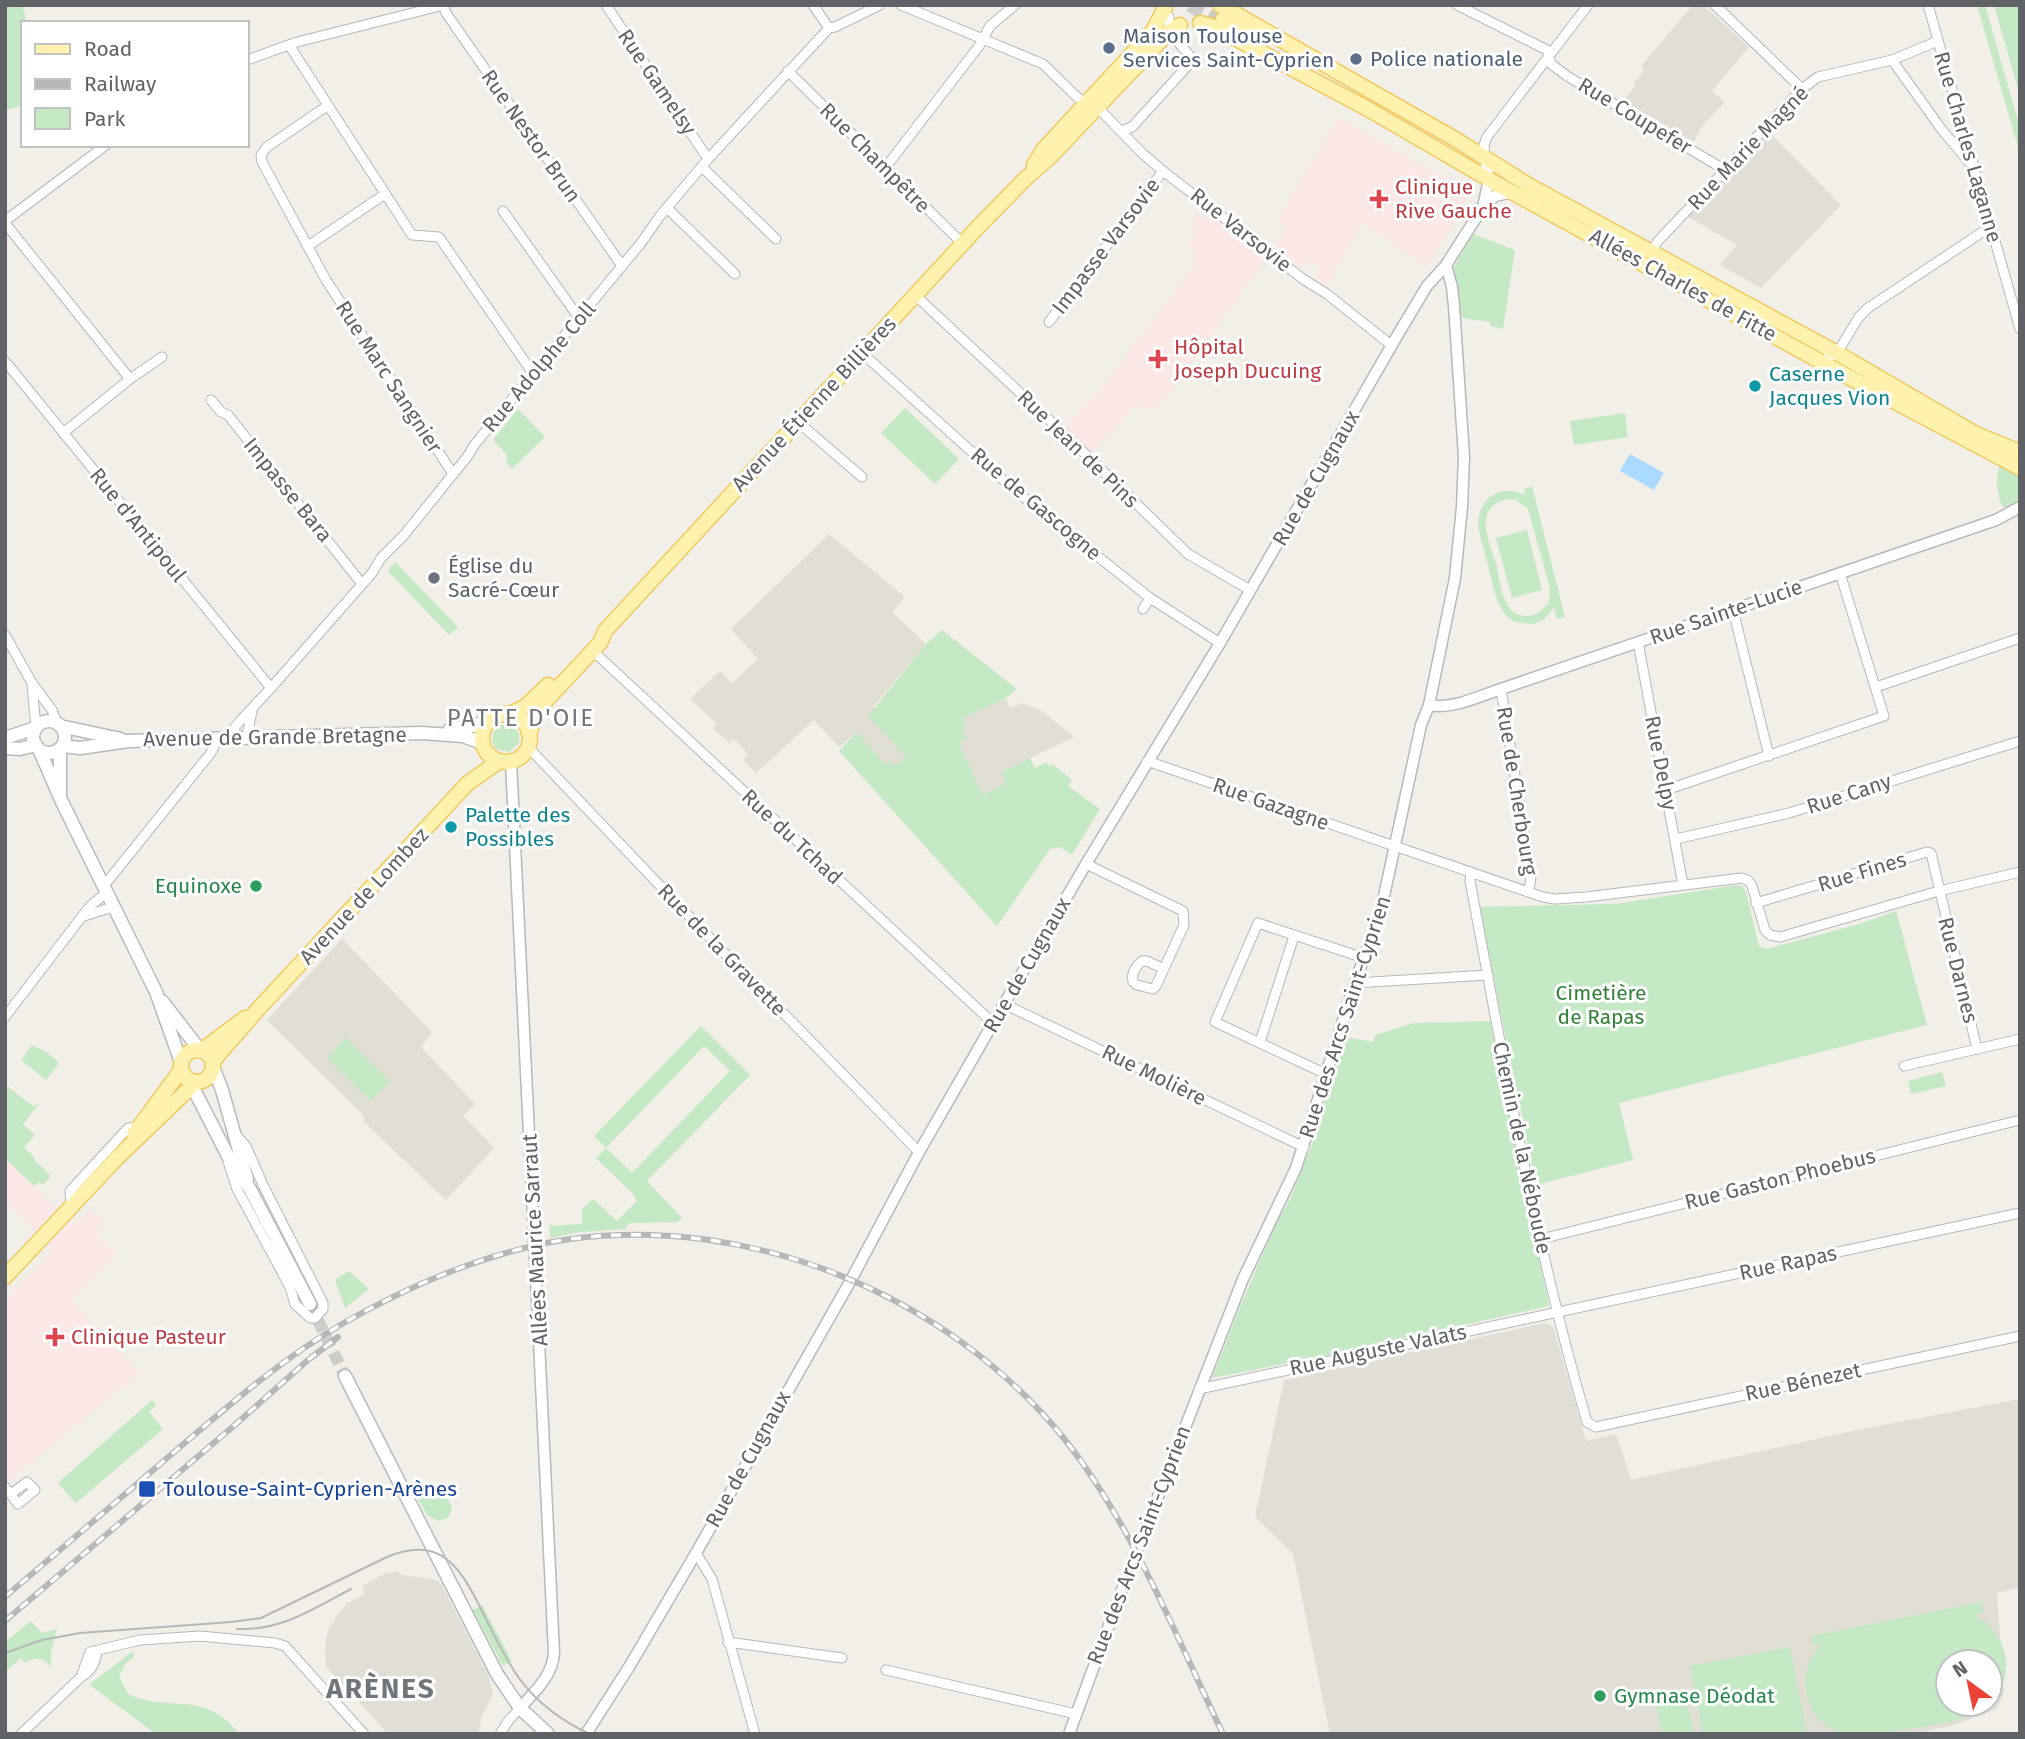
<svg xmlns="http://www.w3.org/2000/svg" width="2025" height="1739" viewBox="0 0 2025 1739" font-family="'Fira Sans',sans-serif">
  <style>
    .education { fill: #e1ded6; fill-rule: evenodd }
    .medical { fill: #fce8e6 }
    .green { fill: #c5e8c5; fill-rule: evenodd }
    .water { fill: #aadaff }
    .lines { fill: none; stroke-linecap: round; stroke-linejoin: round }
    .secondary-tunnel { stroke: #ccccc8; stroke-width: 12; stroke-dasharray: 12 6; stroke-linecap: butt }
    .primary-tunnel { stroke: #ccccc8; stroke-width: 14; stroke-dasharray: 14 7; stroke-linecap: butt }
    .minor-casing { stroke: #b5b8bc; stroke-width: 11 }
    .tertiary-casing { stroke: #b5b8bc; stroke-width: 13 }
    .secondary-casing { stroke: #b6babf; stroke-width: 15 }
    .primary-casing { stroke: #f2c960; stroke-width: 17 }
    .minor { stroke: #fff; stroke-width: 9 }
    .tertiary { stroke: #fff; stroke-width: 10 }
    .secondary { stroke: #fff; stroke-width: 12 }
    .primary { stroke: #fff2af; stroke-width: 14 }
    .tram { stroke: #b6b7b8; stroke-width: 2 }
    .rail-casing { stroke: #b6b7b8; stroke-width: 6 }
    .rail { stroke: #fff; stroke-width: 3.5; stroke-dasharray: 10; stroke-linecap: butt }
    .service-dot { fill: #5c6f8a; stroke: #fff; stroke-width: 2.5 }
    .health-dot { fill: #e0444e; stroke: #fff; stroke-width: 2.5 }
    .culture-dot { fill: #0f9aa8; stroke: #fff; stroke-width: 2.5 }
    .worship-dot { fill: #6b7280; stroke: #fff; stroke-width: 2.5 }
    .leisure-dot { fill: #2e9e5b; stroke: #fff; stroke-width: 2.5 }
    .transit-dot { fill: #1a4fb4; stroke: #fff; stroke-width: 2.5 }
    .labels { text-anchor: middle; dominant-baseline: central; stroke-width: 6; stroke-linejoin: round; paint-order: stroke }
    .service-label { font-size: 21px; fill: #4e5e75; stroke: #fff; text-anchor: start }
    .street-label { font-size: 21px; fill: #5f6368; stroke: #fff }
    .health-label { font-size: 21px; fill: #be3a42; stroke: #fff; text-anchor: start }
    .culture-label { font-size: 21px; fill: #0d838f; stroke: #fff; text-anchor: start }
    .worship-label { font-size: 21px; fill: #5b616d; stroke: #fff; text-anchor: start }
    .leisure-label { font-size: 21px; fill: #27864d; stroke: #fff; text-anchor: end }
    .park-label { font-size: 21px; fill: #348238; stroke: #fff }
    .transit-label { font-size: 21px; fill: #164399; stroke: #fff; text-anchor: start }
    .quarter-label { font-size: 24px; letter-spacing: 2px; fill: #70757a; stroke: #fff }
    .district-label { font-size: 28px; font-weight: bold; letter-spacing: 2px; fill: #70757a; stroke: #fff }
  </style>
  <rect width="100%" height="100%" fill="#f1efe8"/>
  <g class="education">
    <polygon points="1693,5 1703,5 1749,47 1712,91 1725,102 1701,127 1694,142 1623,101 1636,85 1634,83 1642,73 1644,68 1641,66"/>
    <polygon points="1769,132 1841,205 1761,288 1720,265 1737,245 1688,217"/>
    <polygon points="829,534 905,597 892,612 926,644 873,707 906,757 898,764 885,764 857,732 839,747 814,720 756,773 743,760 748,754 734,739 729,743 713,728 717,724 690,699 720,671 732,683 758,659 731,629"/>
    <polygon points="1006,698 1010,708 1022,703 1042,711 1074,737 1001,772 1006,784 983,796 959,742 961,726 963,718"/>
    <polygon points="342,939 432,1032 421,1047 473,1102 475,1104 463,1116 494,1148 446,1200 363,1121 365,1117 267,1020"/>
    <path d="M1546 1323 1553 1327 1586 1441 1616 1434 1631 1480 1862 1429 2020 1399V1587L1997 1593 2004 1693 1997 1709 1955 1725 1912 1734H1330L1293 1554 1255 1517 1284 1380ZM1948 1662H1990V1704H1948Z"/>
    <polygon points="398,1571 401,1575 432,1579 440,1582 489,1677 493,1695 482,1715 478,1734 388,1734 359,1702 364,1697 355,1688 350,1692 326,1667 325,1646 328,1631 338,1614 348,1603 365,1594 362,1586 386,1573"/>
  </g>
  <g class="medical">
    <polygon points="1338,118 1471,193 1427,268 1363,222 1326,286 1315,278 1320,267 1309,260 1306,266 1301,267 1275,247 1287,228 1281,224 1280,216"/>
    <polygon points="1195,216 1209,220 1215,218 1268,257 1154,412 1136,405 1091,453 1064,427 1100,390 1192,269 1196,250 1189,245 1195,237 1191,232"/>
    <polygon points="8,1161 74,1226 90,1210 104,1223 95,1233 117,1255 71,1302 139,1373 5,1484 5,1302 54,1249 5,1201 5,1164"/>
  </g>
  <g class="green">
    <polygon points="22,5 27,23 23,23 23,106 5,110 5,6"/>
    <polygon points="1977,5 1985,5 2020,128 2020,154"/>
    <polygon points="1994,5 2020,5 2020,96"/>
    <polygon points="1473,234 1515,250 1503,329 1490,326 1490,322 1462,318 1452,270"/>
    <polygon points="905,408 959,459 935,484 881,433"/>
    <polygon points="518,409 545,437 512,469 506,462 507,455 493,440"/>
    <polygon points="1625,413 1628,437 1574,445 1570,421"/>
    <path d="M2000 465 2020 476V500L2009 509 2002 506C1997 493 1995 478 2000 465Z"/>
    <path d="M1532 486 1565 617 1557 619 1554 608 1543 620 1533 624 1515 622 1506 616 1497 601 1478 527C1477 500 1499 482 1525 495L1524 489ZM1508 499 1516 500 1528 509 1550 588 1549 602C1543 609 1537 616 1527 616 1502 617 1500 581 1496 563 1492 550 1482 528 1487 515 1490 505 1499 501 1508 499Z"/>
    <polygon points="1527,530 1542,590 1512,598 1496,538"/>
    <polygon points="395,562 458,627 449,635 388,571"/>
    <polygon points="942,630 1017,689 1006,698 963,718 966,724 961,727 967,739 959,743 983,795 1006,784 1001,772 1030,758 1035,768 1047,762 1049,766 1052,764 1072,780 1068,786 1100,809 1072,855 1060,847 1050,849 997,926 839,751 857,732 885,764 890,760 893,764 898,764 906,757 868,716 926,644"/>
    <polygon points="501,725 514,726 519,733 519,743 509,752 496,749 492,741 493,732"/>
    <polygon points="1737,885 1742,886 1746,892 1759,946 1766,949 1856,925 1896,911 1927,1025 1619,1103 1633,1160 1536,1185 1479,907 1615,904"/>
    <polygon points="1490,1021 1549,1306 1329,1355 1212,1378 1240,1307 1275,1226 1290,1199 1311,1147 1346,1037 1373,1042 1375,1035 1414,1023"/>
    <path d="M701 1026 750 1075 647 1181 682 1218 677 1222 629 1223 626 1229 580 1232 550 1238 549 1223 551 1226 582 1224V1209L593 1199 617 1221 637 1201 633 1194 598 1160H595L606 1148 594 1136ZM704 1046 730 1071 632 1173 606 1148Z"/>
    <polygon points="346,1038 390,1081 371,1101 327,1058"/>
    <polygon points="32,1045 45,1051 59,1063 46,1080 21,1060"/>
    <polygon points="1942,1072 1946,1086 1911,1094 1908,1081"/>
    <polygon points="8,1087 33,1106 39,1104 23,1124 35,1135 24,1147 35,1158 34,1160 51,1176 43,1185 39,1182 34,1186 5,1158 5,1090"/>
    <polygon points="349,1271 369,1289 345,1308 335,1280"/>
    <polygon points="152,1400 156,1405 149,1412 163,1429 76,1503 58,1483"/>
    <polygon points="412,1485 448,1499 452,1508 449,1517 439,1521 428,1516 410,1486"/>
    <path d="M1981 1602 1983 1613 1974 1615C2008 1633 2018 1675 1990 1703V1662H1948V1704H1989C1985 1707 1981 1711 1976 1714 1957 1723 1865 1738 1844 1733 1814 1727 1799 1694 1808 1666 1810 1657 1816 1651 1822 1644L1812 1645 1811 1636Z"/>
    <polygon points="482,1605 512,1661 503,1666 473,1610"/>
    <path d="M31 1621 42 1633 57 1629 51 1652V1668C46 1658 35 1656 25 1663L21 1658 5 1672V1642Z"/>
    <polygon points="1790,1647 1807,1734 1703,1734 1690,1666"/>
    <path d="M133 1651 134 1657 125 1664 119 1677 128 1694C170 1714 204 1688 239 1734H156L91 1686 90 1684Z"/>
    <polygon points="1684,1689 1694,1734 1662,1734 1654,1695"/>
  </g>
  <polygon class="water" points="1630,454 1664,473 1654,490 1620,471"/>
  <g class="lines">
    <polyline class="secondary-tunnel" points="310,1304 345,1376"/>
    <polyline class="primary-tunnel" points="1190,5 1221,23"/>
    <g class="minor-casing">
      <g id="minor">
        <polyline points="443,5 446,13 622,266"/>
        <polyline points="606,5 708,159"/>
        <polyline points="813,5 829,28 835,27 880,5"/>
        <polyline points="901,5 1043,64 1078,98 1087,102"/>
        <polyline points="1457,5 1547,50 1551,64 1567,76 1725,170"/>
        <polyline points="1715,5 1802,89"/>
        <polyline points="1928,5 2020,329"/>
        <polyline points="289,45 412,235 439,237 534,375"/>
        <polyline points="247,60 297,42 444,5"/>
        <polyline points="1892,60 1942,130 1970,163"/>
        <polyline points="788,71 963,244"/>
        <polyline points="327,106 267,147 261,155 262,162 326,280 453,474"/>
        <polyline points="1097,107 1143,154 1163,171 1303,279 1327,294 1391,345"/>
        <polyline points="1121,131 1132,127 1192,61 1191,57 1169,32 1169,17"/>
        <polyline points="1485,158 1484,145 1487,137 1588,5"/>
        <polyline points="702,167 776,239"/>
        <polyline points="885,168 979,46 990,26 1015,5"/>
        <polyline points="667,208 735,274"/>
        <polyline points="503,211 579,318"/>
        <polyline points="5,221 106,145"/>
        <polyline points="5,223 130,379 63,433"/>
        <polyline points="308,246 385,194"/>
        <polyline points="1652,251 1657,242 1802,89 1818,77 1892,60 1938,41"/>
        <polyline points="915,295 1075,444 1188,554 1250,590"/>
        <polyline points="1049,322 1163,171"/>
        <polyline points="861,352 1012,488 1150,598 1220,643"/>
        <polyline points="5,361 271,688"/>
        <polyline points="1821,362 1837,353 1859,317 1868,308 1990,227"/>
        <polyline points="130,379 162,357"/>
        <polyline points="211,400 221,412 228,415 362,584"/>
        <polyline points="798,422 862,477"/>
        <polyline points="1143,609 1150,598"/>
        <polyline points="1733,610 1769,756"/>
        <polyline points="5,635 32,683 52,710 57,723"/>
        <polyline points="1638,642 1683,885"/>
        <polyline points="593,651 993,1023"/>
        <polyline points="32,685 36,727"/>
        <polyline points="1876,687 2020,638"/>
        <polyline points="1501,689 1531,876 1529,892"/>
        <polyline points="247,736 252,711"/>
        <polyline points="234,737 235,727 241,720 271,688 372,573 381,558 404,535 467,457 475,444 641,243 660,216 708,159 829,28"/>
        <polyline points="528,747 706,934 919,1152"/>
        <polyline points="1147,761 1543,897 1555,899 1586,897 1742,878 1749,881 1752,886 1765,930 1770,935 1780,937 1939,891 2020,872"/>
        <polyline points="1666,790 1884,716 1840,573"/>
        <polyline points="1676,839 1789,813 2020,741"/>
        <path d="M1086 864 1183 911 1184 925 1156 986 1153 989 1137 985 1133 982C1131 973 1136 966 1142 961H1147L1164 969"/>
        <path d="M1471 872 1470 881C1504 1062 1535 1245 1587 1422L1596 1427 2020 1336"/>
        <polyline points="103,887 210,754 214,747 215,738"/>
        <polyline points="1756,903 1927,852 1931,853 1977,1049"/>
        <polyline points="84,916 113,907"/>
        <polyline points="1355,983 1488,975"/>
        <polyline points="1004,1004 1304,1147"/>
        <polyline points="5,1017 90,906 106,893"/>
        <polyline points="1260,1042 1294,936"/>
        <polyline points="1904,1066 2020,1039"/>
        <polyline points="1326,1074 1215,1022 1258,923 1364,958"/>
        <polyline points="228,1161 237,1189 290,1287 295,1304 310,1318 315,1318 323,1309 323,1303 263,1185 246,1146 236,1135"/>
        <polyline points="71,1207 70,1191 128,1128 140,1127"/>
        <polyline points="1541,1239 2020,1120"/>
        <polyline points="1199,1389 2020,1213"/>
        <polyline points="5,1487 18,1504 35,1490 27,1482 11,1494"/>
        <polyline points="696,1553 712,1579 755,1734"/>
        <polyline points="728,1642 842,1658"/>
        <polyline points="886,1670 1076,1714"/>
        <polyline points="81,1677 90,1652 140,1640 200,1636 275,1643 285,1646 364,1734"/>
        <path d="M21 1734 81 1677C92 1671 95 1663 97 1651"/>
        <polyline points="500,1734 509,1720 520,1708"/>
      </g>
    </g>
    <g class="tertiary-casing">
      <g id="tertiary">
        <polyline points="1483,207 1489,179 1485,158"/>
        <path d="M1429 705C1452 710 1479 696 1501 689L1996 520 2020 507"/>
        <path d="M511 761 554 1653C552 1677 535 1691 520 1708"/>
        <polyline points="586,1734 629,1667 696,1553 851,1280 919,1152 1004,1004 1086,864 1220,643 1400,331 1427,286 1446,265 1483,207 1495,196 1513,192"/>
        <polyline points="1069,1734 1129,1571 1243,1279 1296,1168 1355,983 1381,910 1421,725 1429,705 1455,578 1462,507 1464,457 1454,306 1452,287 1446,265"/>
      </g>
    </g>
    <g class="secondary-casing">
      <g id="secondary">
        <circle cx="49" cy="737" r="16"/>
        <polyline points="60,726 121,739"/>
        <polyline points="450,729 473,726 490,720"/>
        <polyline points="5,738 35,728"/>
        <polyline points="63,746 80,748 128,741 422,733 463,736 482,743"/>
        <polyline points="5,748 20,749 36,745"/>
        <polyline points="39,749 62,802 156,992 181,1062"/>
        <polyline points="60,749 60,794"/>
        <polyline points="162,1001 200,1050"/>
        <polyline points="213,1067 222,1090 247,1179"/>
        <polyline points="189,1080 228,1156 250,1189 310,1304"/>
        <polyline points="345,1376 497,1674 520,1708 548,1734"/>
      </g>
    </g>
    <g class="primary-casing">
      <g id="primary">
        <polyline points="1220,5 1455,139 1530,186 1837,353 1976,434 2020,452"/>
        <polyline points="1223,19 1250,34"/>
        <polyline points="1200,23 1214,27 1368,109 1497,184 1856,381 2020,468"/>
        <polyline points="1034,165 1043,150 1153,31 1165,8"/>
        <polyline points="510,714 526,706 548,685"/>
        <circle cx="506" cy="738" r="24"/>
        <polyline points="529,733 539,708 600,643 605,631 978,227 1025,179 1051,156 1169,32 1180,25"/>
        <circle cx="197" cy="1066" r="16"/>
        <polyline points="202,1050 245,1018"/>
        <polyline points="213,1061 260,1007 467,784 499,761"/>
        <polyline points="134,1134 181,1070"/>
        <polyline points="5,1277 118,1157 196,1082"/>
      </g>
    </g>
    <use href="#minor" class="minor"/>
    <use href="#tertiary" class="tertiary"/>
    <use href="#secondary" class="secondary"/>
    <use href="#primary" class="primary"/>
    <g class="tram">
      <path d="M237 1629C281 1631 313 1609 351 1589"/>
      <path d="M5 1653 42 1640 80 1633 231 1622 261 1618 387 1557C439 1535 459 1565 480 1607 492 1631 504 1657 519 1678 536 1702 563 1722 590 1734"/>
    </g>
    <g class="rail-casing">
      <g id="rail">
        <path d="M5 1597C61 1549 117 1501 173 1453 227 1407 280 1360 342 1324 412 1284 489 1251 570 1239 752 1215 946 1295 1062 1436 1130 1520 1176 1636 1223 1734"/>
        <polyline points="5,1621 236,1424 308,1360 338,1337"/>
      </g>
    </g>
    <use href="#rail" class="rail"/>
  </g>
  <g class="service-dot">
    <circle cx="1109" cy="48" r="7"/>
    <circle cx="1356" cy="59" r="7"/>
  </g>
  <g class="health-dot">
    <path d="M1375.5 188.5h7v7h7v7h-7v7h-7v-7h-7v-7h7z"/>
    <path d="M1154.5 348.5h7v7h7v7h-7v7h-7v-7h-7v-7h7z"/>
    <path d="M51.5 1326.5h7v7h7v7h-7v7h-7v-7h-7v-7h7z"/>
  </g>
  <g class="culture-dot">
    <circle cx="1755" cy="386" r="7"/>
    <circle cx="451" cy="827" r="7"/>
  </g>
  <circle class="worship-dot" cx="434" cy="578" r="7"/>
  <g class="leisure-dot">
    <circle cx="256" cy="886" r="7"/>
    <circle cx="1600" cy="1696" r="7"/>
  </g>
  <rect class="transit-dot" x="138" y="1480" width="18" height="18" rx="3.5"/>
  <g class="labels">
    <g class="service-label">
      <text x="1123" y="36">Maison Toulouse<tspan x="1123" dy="24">Services Saint-Cyprien</tspan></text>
      <text x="1370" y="59">Police nationale</text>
    </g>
    <g class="street-label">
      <text transform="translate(657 82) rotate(56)">Rue Gamelsy</text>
      <text transform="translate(1635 116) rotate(31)">Rue Coupefer</text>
      <text transform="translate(531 136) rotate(55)">Rue Nestor Brun</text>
      <text transform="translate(1968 147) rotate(74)">Rue Charles Laganne</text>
      <text transform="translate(1748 148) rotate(-46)">Rue Marie Magné</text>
      <text transform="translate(875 158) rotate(45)">Rue Champêtre</text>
      <text transform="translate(1241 230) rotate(38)">Rue Varsovie</text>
      <text transform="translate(1106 246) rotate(-53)">Impasse Varsovie</text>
      <text transform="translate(1683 285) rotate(29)">Allées Charles de Fitte</text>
      <text transform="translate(539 367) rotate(-50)">Rue Adolphe Coll</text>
      <text transform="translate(389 377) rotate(57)">Rue Marc Sangnier</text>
      <text transform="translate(814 404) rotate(-47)">Avenue Étienne Billières</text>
      <text transform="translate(1078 449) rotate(44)">Rue Jean de Pins</text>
      <text transform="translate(1316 478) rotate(-60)">Rue de Cugnaux</text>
      <text transform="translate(288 490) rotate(51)">Impasse Bara</text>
      <text transform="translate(1036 504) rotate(40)">Rue de Gascogne</text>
      <text transform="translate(138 525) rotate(51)">Rue d'Antipoul</text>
      <text transform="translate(1726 612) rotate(-19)">Rue Sainte-Lucie</text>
      <text transform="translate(275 737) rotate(-1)">Avenue de Grande Bretagne</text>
      <text transform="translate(1661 763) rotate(79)">Rue Delpy</text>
      <text transform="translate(1517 791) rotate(81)">Rue de Cherbourg</text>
      <text transform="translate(1849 794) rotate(-18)">Rue Cany</text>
      <text transform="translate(1271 804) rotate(19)">Rue Gazagne</text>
      <text transform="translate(792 837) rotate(43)">Rue du Tchad</text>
      <text transform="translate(1862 872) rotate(-17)">Rue Fines</text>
      <text transform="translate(364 896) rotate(-47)">Avenue de Lombez</text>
      <text transform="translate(722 950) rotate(46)">Rue de la Gravette</text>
      <text transform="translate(1027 965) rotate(-60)">Rue de Cugnaux</text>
      <text transform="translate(1958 970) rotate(76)">Rue Darnes</text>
      <text transform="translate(1345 1017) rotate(-72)">Rue des Arcs Saint-Cyprien</text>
      <text transform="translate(1154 1075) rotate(26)">Rue Molière</text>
      <text transform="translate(1522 1148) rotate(78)">Chemin de la Néboude</text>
      <text transform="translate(1780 1179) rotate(-14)">Rue Gaston Phoebus</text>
      <text transform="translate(535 1240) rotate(-93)">Allées Maurice Sarraut</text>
      <text transform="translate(1788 1263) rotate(-12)">Rue Rapas</text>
      <text transform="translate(1378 1350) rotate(-12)">Rue Auguste Valats</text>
      <text transform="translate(1803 1382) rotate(-12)">Rue Bénezet</text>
      <text transform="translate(748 1459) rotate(-61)">Rue de Cugnaux</text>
      <text transform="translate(1139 1545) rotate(-69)">Rue des Arcs Saint-Cyprien</text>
    </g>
    <g class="health-label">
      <text x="1395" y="187">Clinique<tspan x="1395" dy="24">Rive Gauche</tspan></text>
      <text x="1174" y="347">Hôpital<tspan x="1174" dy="24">Joseph Ducuing</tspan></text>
      <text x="71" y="1337">Clinique Pasteur</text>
    </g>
    <g class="culture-label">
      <text x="1769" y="374">Caserne<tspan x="1769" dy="24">Jacques Vion</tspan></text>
      <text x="465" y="815">Palette des<tspan x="465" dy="24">Possibles</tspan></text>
    </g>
    <g class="worship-label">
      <text x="448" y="566">Église du<tspan x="448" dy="24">Sacré-Cœur</tspan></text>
    </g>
    <g class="leisure-label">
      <text x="242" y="886">Equinoxe</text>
      <text x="1614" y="1696" text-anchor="start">Gymnase Déodat</text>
    </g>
    <g class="park-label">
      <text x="1601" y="993">Cimetière<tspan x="1601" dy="24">de Rapas</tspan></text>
    </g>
    <g class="transit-label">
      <text x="163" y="1489">Toulouse-Saint-Cyprien-Arènes</text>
    </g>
    <g class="quarter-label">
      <text x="521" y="718">PATTE D'OIE</text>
    </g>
    <g class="district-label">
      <text x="381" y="1688">ARÈNES</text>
    </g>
  </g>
  <rect width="2025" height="1739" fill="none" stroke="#5f6368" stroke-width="14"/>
  <rect x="21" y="21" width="228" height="126" fill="#ffffff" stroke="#bfc1c3" stroke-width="2"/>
  <rect x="35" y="44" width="35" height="10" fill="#fff2af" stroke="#bfc1c3" stroke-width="2"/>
  <text x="84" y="56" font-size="21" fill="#5f6368">Road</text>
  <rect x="35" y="79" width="35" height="10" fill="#b6b7b8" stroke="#bfc1c3" stroke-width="2"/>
  <text x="84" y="91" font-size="21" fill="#5f6368">Railway</text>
  <rect x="35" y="108" width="35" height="21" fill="#c5e8c5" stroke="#bfc1c3" stroke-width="2"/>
  <text x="84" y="126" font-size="21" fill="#5f6368">Park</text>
  <g transform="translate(1969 1683) rotate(327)"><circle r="33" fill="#ffffff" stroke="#bfc1c3" stroke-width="2"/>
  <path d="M0-5L12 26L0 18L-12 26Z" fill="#ea4335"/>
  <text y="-10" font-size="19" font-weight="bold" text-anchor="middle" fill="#5f6368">N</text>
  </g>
</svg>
